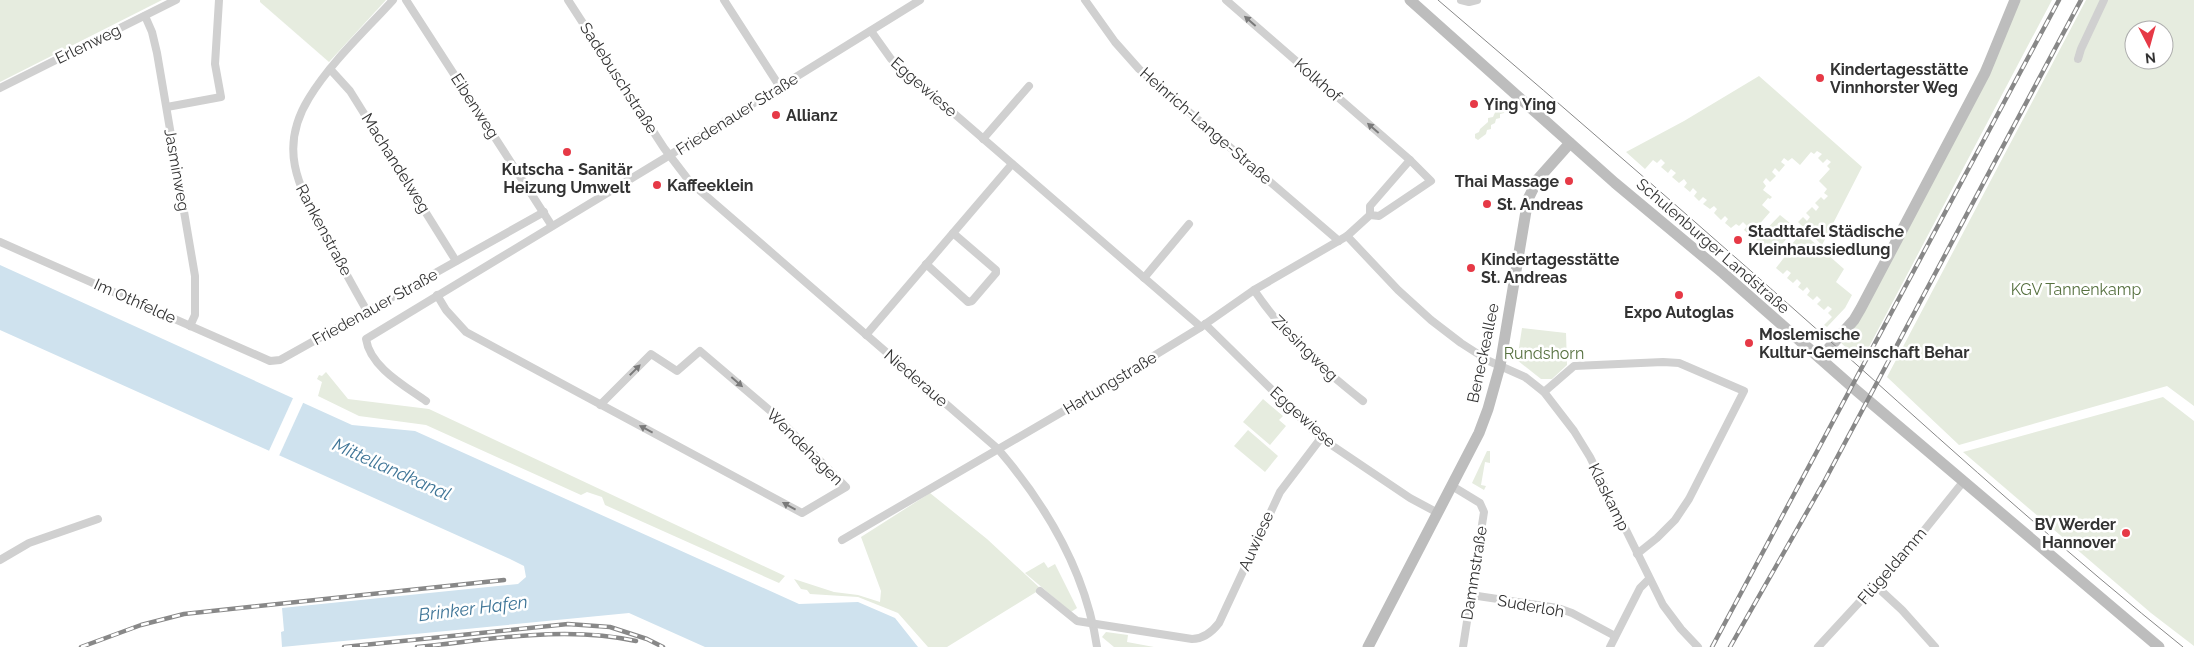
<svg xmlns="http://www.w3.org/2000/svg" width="2194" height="647" viewBox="0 0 2194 647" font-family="Raleway,sans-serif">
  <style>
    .green { fill: #e6ecdf; fill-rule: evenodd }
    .water { fill: #cfe2ee }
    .pier { fill: #fff }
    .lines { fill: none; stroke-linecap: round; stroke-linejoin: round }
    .street { stroke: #d0d0d0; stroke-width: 8 }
    .secondary { stroke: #bdbdbd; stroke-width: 11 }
    .tram { stroke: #888; stroke-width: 1 }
    .rail-casing { stroke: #888; stroke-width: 4.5 }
    .rail { stroke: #fff; stroke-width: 2.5; stroke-dasharray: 8; stroke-linecap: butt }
    .oneway { fill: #7a7a7a }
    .poi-dot { fill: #e63946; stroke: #fff; stroke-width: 2 }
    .labels { text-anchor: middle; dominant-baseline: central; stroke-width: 5; stroke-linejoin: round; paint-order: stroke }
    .street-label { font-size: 16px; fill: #333; stroke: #fff }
    .poi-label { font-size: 16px; font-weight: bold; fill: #333; stroke: #fff; text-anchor: start }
    .park-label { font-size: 16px; fill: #56703f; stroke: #fff }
    .water-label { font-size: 18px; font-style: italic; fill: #3f7597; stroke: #fff }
  </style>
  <rect width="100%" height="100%" fill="#fff"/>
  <g class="green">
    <polygon points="0,0 162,0 0,82"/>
    <polygon points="260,0 386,0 329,62 260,2"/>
    <polygon points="2015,0 2052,0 1861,362 1837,339 1861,308"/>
    <path d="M2086 0H2194V406L2167 386 1959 445 1887 377ZM2134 30H2164V60H2134Z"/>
    <polygon points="1759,76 1862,167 1822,245 1798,222 1803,217 1807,221 1810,217 1806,213 1812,207 1816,211 1819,207 1815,203 1821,197 1824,200 1828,196 1824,193 1827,189 1819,181 1830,169 1827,166 1831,162 1827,159 1823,163 1818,158 1822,154 1817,151 1814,154 1811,152 1800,165 1792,158 1788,161 1784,158 1781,162 1785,165 1779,172 1775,168 1772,172 1776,176 1770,182 1766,178 1763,182 1766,186 1763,190 1772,197 1770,199 1768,198 1762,205 1770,212 1750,235 1744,230 1747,226 1743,222 1739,226 1736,224 1731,228 1725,223 1728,219 1725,216 1721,220 1714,213 1717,209 1714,206 1710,209 1703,204 1707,200 1703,197 1699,201 1694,196 1697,192 1693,188 1690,192 1684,187 1687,183 1684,179 1679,183 1672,177 1676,173 1671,169 1668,173 1661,167 1665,163 1661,159 1657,163 1653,160 1645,169 1626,152 1684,121"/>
    <polygon points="1501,106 1505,109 1504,113 1500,114 1500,118 1496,119 1495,123 1491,125 1491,129 1487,130 1486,134 1478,140 1475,138 1475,134 1479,132 1480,129 1488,122 1488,118 1493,117 1497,108"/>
    <polygon points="1780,215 1796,228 1777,250 1774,248 1770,253 1767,250 1770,246 1766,243 1763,246 1756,240"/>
    <polygon points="1802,232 1844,269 1836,282 1852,295 1845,308 1827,327 1824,325 1832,317 1828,313 1832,309 1828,306 1824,310 1817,304 1821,300 1817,296 1813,300 1807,295 1810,291 1807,287 1803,291 1798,287 1801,283 1797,279 1793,283 1787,278 1791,273 1787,270 1783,274 1776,268 1786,255 1790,258 1797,250 1792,244"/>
    <polygon points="1522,328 1566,333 1567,365 1552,379 1541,379 1517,360"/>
    <polygon points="326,372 348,399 429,409 785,576 779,583 605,505 602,497 587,492 581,495 426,425 359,416 318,396 322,382 317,379 319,375 322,376"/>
    <polygon points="2163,397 2194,421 2194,646 2151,613 1963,452"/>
    <polygon points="1263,399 1283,416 1279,420 1286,426 1270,445 1243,422"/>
    <polygon points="1248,430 1278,456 1265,472 1234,446"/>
    <polygon points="1487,451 1490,451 1490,463 1485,462 1481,485 1486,486 1484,490 1472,483"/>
    <polygon points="930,493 987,539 1041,589 947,647 928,647 898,613 858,597 810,594 807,590 801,589 794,579 834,592 858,595 880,602 881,591 861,537"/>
    <polygon points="1044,562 1048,568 1055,564 1077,608 1071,612 1025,573"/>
    <polygon points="1106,632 1128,635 1127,642 1154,647 1114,647 1102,637"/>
  </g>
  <polygon class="water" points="0,265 352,425 415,431 799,604 858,602 895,618 918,647 705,647 629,613 282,647 281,632 284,631 282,608 518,584 526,577 524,566 510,559 0,330"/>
  <polygon class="pier" points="294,396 304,401 278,458 268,453"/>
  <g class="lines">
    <g class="street">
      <polyline points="406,0 552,226"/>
      <path d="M568 0 664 148 690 182 998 449C1046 505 1086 573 1097 647"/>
      <polyline points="724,0 780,87"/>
      <polyline points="1085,0 1115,42 1139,69 1339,241"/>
      <polyline points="1226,0 1410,160"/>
      <polyline points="1461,0 1469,2 1477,0"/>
      <polyline points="145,16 152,32 157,53 195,276 195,315 190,326"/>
      <polyline points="871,31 891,59 1201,327"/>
      <polyline points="2078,59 2081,49 2104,0"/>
      <polyline points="330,69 350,91 456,261"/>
      <polyline points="0,88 176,0"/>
      <polyline points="167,107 221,97 215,64 219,0"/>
      <polyline points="983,139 1029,86"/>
      <polyline points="1347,236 1398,290 1431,320 1461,343 1489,361 1525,377 1544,392 1574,431 1590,457 1663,605 1681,629 1698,647"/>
      <polyline points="0,242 270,361 280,360 544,212"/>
      <polyline points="926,264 968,302 972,301 996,273 996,270 953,233"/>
      <polyline points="1144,278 1189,224"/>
      <path d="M1254 290C1285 336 1320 367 1363 401"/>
      <polyline points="437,295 446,310 466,332 802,513 846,487 774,414 700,351 677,371 651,354 600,405"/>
      <path d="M367 311C353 287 340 262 326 237 301 190 276 151 309 98 331 62 365 31 393 0"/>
      <polyline points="1205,324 1321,438 1410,498 1438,513"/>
      <polyline points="866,335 1012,164"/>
      <polyline points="1544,392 1574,366 1663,362 1679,363 1744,391 1689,499 1675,520 1657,538 1637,554"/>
      <path d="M426 401C405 386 370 367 366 339L670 155 920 0"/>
      <polyline points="1452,486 1480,503 1484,512 1463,647"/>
      <polyline points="842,540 1062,412 1201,327 1254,290 1347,236 1370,215 1370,206 1410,160 1431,181 1379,216 1370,215"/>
      <polyline points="0,560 29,543 98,519"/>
      <polyline points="1876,586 1902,610 1935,647"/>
      <path d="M1040 591 1077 621 1192 639C1204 639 1212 632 1219 623L1280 492 1321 438"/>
      <polyline points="1471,595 1558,608 1572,613 1615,636"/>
      <polyline points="1610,647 1640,588 1649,579"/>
      <polyline points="1818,647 1914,543 1963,482"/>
    </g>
    <g class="secondary">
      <polyline points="1410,0 1615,183 1723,273 1857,391 2159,647"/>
      <polyline points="1820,358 1854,320 1861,308 1985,73 2015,0"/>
      <polyline points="1368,647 1479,433 1488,409 1500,366 1528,199 1538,179 1570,143"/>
    </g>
    <path class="tram" d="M1438 0C1579 120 1719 242 1857 365 1964 461 2071 557 2183 647"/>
    <g class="rail-casing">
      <g id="rail">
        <polyline points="81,647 141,625 184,614 504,580"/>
        <polyline points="344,647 568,624 610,627 647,639 663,647"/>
        <path d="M417 647C489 640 564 625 636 641"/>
        <polyline points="1712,647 2059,0"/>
        <polyline points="1730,647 1824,482 2081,0"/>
      </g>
    </g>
    <use href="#rail" class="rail"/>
  </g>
  <defs><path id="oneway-solid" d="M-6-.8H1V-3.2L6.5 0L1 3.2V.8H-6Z" transform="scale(1.25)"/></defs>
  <g class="oneway">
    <use href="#oneway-solid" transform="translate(1250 21) rotate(-139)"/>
    <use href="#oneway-solid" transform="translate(1373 128) rotate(-139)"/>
    <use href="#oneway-solid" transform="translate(635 370) rotate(-45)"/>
    <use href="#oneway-solid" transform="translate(737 382) rotate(41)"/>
    <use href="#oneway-solid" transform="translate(646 429) rotate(-152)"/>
    <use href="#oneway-solid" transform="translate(789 506) rotate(-151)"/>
  </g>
  <g class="poi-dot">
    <circle cx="1820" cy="78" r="5"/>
    <circle cx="1474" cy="104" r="5"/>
    <circle cx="776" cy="115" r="5"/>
    <circle cx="567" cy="152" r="5"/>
    <circle cx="1569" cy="181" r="5"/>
    <circle cx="657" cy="185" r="5"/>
    <circle cx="1487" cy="204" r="5"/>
    <circle cx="1738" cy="240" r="5"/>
    <circle cx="1471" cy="268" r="5"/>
    <circle cx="1679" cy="295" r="5"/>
    <circle cx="1749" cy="343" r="5"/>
    <circle cx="2126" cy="533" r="5"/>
  </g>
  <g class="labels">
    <g class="street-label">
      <text transform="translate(88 44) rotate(-26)">Erlenweg</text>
      <text transform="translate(619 78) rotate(57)">Sadebuschstraße</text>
      <text transform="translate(1318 80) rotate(41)">Kolkhof</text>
      <text transform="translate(924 87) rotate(41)">Eggewiese</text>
      <text transform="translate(475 106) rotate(57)">Eibenweg</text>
      <text transform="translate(737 114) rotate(-32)">Friedenauer Straße</text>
      <text transform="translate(1206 126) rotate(41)">Heinrich-Lange-Straße</text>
      <text transform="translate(396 163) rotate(58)">Machandelweg</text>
      <text transform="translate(177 170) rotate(80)">Jasminweg</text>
      <text transform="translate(324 230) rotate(62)">Rankenstraße</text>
      <text transform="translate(1713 246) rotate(41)">Schulenburger Landstraße</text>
      <text transform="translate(135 301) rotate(24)">Im Othfelde</text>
      <text transform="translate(375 307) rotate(-29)">Friedenauer Straße</text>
      <text transform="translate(1305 348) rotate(45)">Ziesingweg</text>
      <text transform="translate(1483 353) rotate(-78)">Beneckeallee</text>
      <text transform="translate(916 378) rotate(41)">Niederaue</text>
      <text transform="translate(1110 383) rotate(-31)">Hartungstraße</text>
      <text transform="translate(1303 417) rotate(42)">Eggewiese</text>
      <text transform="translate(805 447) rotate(45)">Wendehagen</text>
      <text transform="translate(1609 497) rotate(64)">Klaskamp</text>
      <text transform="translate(1256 541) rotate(-66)">Auwiese</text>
      <text transform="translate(1892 566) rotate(-49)">Flügeldamm</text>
      <text transform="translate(1474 573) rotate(-81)">Dammstraße</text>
      <text transform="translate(1531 606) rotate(10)">Suderloh</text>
    </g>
    <g class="poi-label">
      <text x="1830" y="69">Kindertagesstätte<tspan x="1830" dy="18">Vinnhorster Weg</tspan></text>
      <text x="1484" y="104">Ying Ying</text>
      <text x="786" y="115">Allianz</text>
      <text x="567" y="169" text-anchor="middle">Kutscha - Sanitär<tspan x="567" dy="18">Heizung Umwelt</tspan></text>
      <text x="1559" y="181" text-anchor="end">Thai Massage</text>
      <text x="667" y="185">Kaffeeklein</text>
      <text x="1497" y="204">St. Andreas</text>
      <text x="1748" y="231">Stadttafel Städische<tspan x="1748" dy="18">Kleinhaussiedlung</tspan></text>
      <text x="1481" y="259">Kindertagesstätte<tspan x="1481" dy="18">St. Andreas</tspan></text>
      <text x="1679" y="312" text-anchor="middle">Expo Autoglas</text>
      <text x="1759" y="334">Moslemische<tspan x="1759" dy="18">Kultur-Gemeinschaft Behar</tspan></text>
      <text x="2116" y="524" text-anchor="end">BV Werder<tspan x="2116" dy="18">Hannover</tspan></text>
    </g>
    <g class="park-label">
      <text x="2076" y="289">KGV Tannenkamp</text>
      <text x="1544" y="353">Rundshorn</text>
    </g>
    <g class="water-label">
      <text transform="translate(392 469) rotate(24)">Mittellandkanal</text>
      <text transform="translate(473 608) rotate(-7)">Brinker Hafen</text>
    </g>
  </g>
  <g transform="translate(2149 45) rotate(174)"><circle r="24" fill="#ffffff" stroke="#adadad"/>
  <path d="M0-4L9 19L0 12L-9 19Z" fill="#e63946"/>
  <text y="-8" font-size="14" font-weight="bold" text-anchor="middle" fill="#333333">N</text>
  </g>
</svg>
